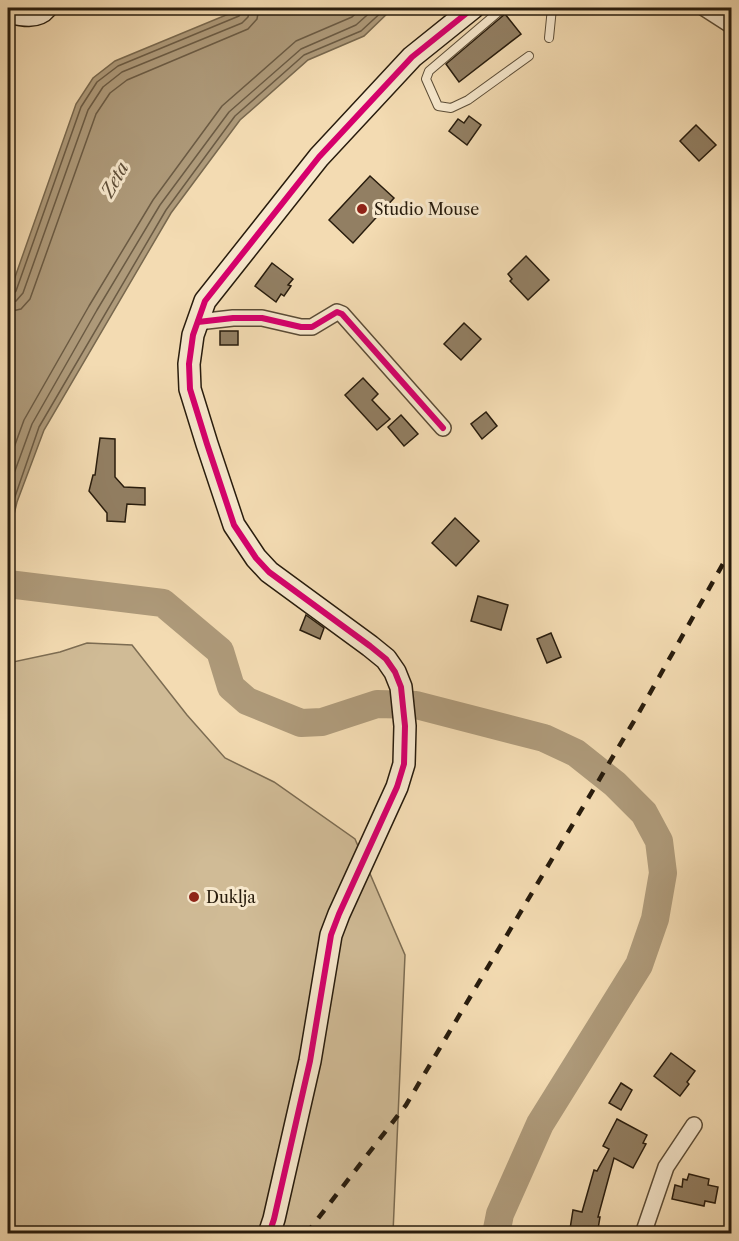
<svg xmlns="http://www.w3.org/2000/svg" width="739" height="1241" viewBox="0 0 739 1241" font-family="'Libre Caslon Text',serif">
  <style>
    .green { fill: #d0bb96; stroke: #7c6c52; stroke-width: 1.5 }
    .water { fill: #ae9a7a; stroke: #78684e; stroke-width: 1.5 }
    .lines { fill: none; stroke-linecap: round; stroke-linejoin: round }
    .shore { stroke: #6b5b44; stroke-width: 1.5 }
    .river { stroke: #ae9a7a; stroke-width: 28 }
    .building { fill: #927f63; stroke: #281c0d; stroke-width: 1.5 }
    .lane-casing { stroke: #5b4c36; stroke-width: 10 }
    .street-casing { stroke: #5b4c36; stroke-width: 18 }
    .secondary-casing { stroke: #281c0d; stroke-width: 24 }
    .lane { stroke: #f7e8cd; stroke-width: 8 }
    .street { stroke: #f7e8cd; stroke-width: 15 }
    .secondary { stroke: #f7e8cd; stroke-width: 21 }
    .rail { stroke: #281c0d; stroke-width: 4.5; stroke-dasharray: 10 10; stroke-linecap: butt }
    .cycleway-casing { stroke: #f7e8cd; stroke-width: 10 }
    .cycleway { stroke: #d6006c; stroke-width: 6 }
    .poi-dot { fill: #8f2418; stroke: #f7e8cd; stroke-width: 2 }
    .labels { text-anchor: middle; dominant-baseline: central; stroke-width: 6; stroke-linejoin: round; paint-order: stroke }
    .poi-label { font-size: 16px; fill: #281c0d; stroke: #f7e8cd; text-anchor: start }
    .water-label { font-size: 18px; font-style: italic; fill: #5e4e39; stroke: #f7e8cd }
  </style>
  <rect width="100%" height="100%" fill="#f3dbb2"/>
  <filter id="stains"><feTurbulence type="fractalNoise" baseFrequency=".00333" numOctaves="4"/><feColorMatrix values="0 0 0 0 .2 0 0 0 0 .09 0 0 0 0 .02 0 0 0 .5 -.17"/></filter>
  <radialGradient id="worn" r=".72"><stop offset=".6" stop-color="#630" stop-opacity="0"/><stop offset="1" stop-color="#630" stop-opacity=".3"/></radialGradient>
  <polygon class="green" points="87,643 132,645 187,715 225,758 274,782 355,839 405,955 393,1233 8,1233 8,663 60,652"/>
  <polygon class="water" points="243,8 393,8 364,36 308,60 240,120 171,213 44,430 17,502 10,531 11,584 10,597 8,600 8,297 76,104 93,78 115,61"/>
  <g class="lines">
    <g class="shore">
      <polyline points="8,295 13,294 16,291 81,107 97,82 118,66 239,16 242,12 243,8"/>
      <polyline points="8,303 16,301 23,293 88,110 103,87 122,72 242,23 248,17 250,8"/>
      <polyline points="8,312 21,309 30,299 96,114 110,93 127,80 248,29 257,19 259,8"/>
      <polyline points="8,464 24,420 89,306 153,200 222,106 296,41 352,17 362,8"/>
      <polyline points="8,490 32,424 97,310 160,205 229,112 301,49 356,25 375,8"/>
      <polyline points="8,517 39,427 166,210 235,116 304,55 361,31 386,8"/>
    </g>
    <polyline class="river" points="8,584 163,603 220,651 231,687 247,701 301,723 322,722 377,704 416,705 544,738 576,753 615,784 644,813 659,841 663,873 655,919 639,965 540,1124 500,1214 496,1234"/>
  </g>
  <g class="building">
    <polygon points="505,14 521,34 459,82 446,64"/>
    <polygon points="469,116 481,125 467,145 449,131 458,119 464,123"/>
    <polygon points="696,125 716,145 699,161 680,141"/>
    <polygon points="370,176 394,198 353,243 329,220"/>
    <polygon points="526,256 549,280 528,300 510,281 512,279 508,274"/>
    <polygon points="272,263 293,279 288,285 291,286 284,296 281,294 276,302 255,286"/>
    <polygon points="464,323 481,339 461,360 444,344"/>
    <rect x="220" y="331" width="18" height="14"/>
    <polygon points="363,378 378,394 372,400 390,419 377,430 345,395"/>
    <polygon points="486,412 497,426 482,439 471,424"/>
    <polygon points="401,415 418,434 404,446 388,427"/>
    <polygon points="100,438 115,439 115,477 124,487 145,488 145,505 127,504 125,522 107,521 107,513 89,491 93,475 95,475"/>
    <polygon points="455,518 479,541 456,566 432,543"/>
    <polygon points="478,596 508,605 501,630 471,621"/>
    <polygon points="306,615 324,628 320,639 300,630"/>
    <polygon points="551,633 561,657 547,663 537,639"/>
    <polygon points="671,1053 695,1071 687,1082 689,1084 680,1096 654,1076"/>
    <polygon points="621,1083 632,1090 621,1110 609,1103"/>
    <polygon points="617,1119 647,1135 643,1143 646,1144 633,1168 614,1158 598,1217 600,1217 598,1229 589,1228 589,1232 570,1229 573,1210 582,1212 594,1170 597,1171 609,1149 603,1146"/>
    <polygon points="689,1174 709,1179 708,1185 718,1187 715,1203 705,1201 704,1206 672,1199 675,1185 682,1187 683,1179 687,1180"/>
  </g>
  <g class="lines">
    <g class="lane-casing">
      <g id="lane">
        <polyline points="503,8 429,71 426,79 438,106 451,108 468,100 529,56"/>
        <polyline points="549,38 552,8"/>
      </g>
    </g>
    <g class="street-casing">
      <g id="street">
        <polyline points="704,8 732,26"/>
        <polyline points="198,322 233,318 262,318 301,327 312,327 337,312 342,314 443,428"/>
        <polyline points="643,1234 666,1167 694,1125"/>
      </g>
    </g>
    <g class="secondary-casing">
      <g id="secondary">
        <path d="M8 12C21 15 37 19 46 8"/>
        <polyline points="269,1234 274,1219 310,1061 331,935 339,914 397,787 404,764 405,726 401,687 395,672 386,659 370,646 269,572 256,558 234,525 207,444 190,389 189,364 193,335 205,301 319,157 412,57 473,8"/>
      </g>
    </g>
    <use href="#lane" class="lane"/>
    <use href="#street" class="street"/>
    <use href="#secondary" class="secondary"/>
    <polyline class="rail" points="306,1234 406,1105 637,716 732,548"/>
    <g class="cycleway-casing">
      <g id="cycleway">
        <polyline points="198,322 233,318 262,318 301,327 312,327 337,312 342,314 443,428"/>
        <polyline points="269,1234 274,1219 310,1061 331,935 339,914 397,787 404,764 405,726 401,687 395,672 386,659 370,646 269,572 256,558 234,525 207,444 190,389 189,364 193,335 205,301 319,157 412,57 473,8"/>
      </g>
    </g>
    <use href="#cycleway" class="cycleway"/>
  </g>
  <g class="poi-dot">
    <circle cx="362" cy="209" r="6"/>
    <circle cx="194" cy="897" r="6"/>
  </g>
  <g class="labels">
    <g class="poi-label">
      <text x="374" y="209">Studio Mouse</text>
      <text x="206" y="897">Duklja</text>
    </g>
    <g class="water-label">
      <text transform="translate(115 180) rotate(-61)">Zeta</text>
    </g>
  </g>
  <rect width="739" height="1241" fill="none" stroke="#f3dbb2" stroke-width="30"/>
  <rect x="9" y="9" width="721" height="1223" fill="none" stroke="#281c0d" stroke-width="3"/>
  <rect x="15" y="15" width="709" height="1211" fill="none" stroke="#281c0d" stroke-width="1.5"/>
  <rect width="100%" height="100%" filter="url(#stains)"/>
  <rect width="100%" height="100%" fill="url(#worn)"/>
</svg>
